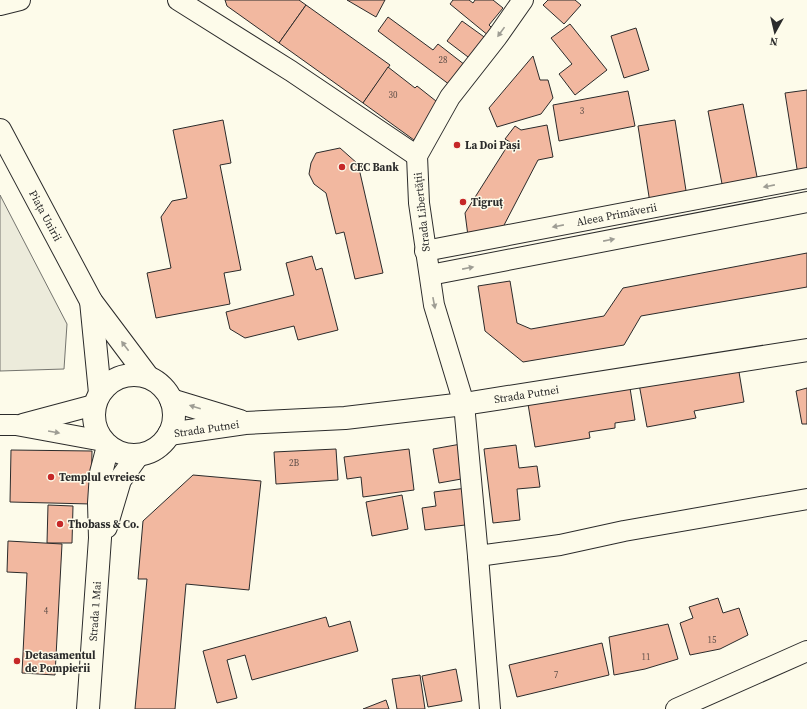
<svg xmlns="http://www.w3.org/2000/svg" width="807" height="709" viewBox="0 0 807 709" font-family="'Source Serif 4',serif">
  <style>
    .green { fill: #ecebdb; stroke: #74746e }
    .building { fill: #f2b8a0; stroke: #2b2b2b }
    .lines { fill: none; stroke-linecap: round; stroke-linejoin: round }
    .minor-casing { stroke: #2b2b2b; stroke-width: 22 }
    .major-casing { stroke: #2b2b2b; stroke-width: 24 }
    .minor { stroke: #fdfbea; stroke-width: 20 }
    .major { stroke: #fdfbea; stroke-width: 22 }
    .oneway { fill: #9e9d94 }
    .poi-dot { fill: #c62828; stroke: #fdfbea; stroke-width: 1.5 }
    .labels { text-anchor: middle; dominant-baseline: central; stroke-width: 3; stroke-linejoin: round; paint-order: stroke }
    .number-label { font-size: 9px; fill: #5d4e48 }
    .poi-label { font-size: 11px; font-weight: bold; fill: #2b2b2b; stroke: #fdfbea; text-anchor: start }
    .street-label { font-size: 11px; fill: #2b2b2b; stroke: #fdfbea }
  </style>
  <rect width="100%" height="100%" fill="#fdfbea"/>
  <polygon class="green" points="0,195 67,324 64,369 0,371"/>
  <g class="building">
    <polygon points="225,0 299,0 306,5 279,43 227,6"/>
    <polygon points="347,0 385,0 376,17"/>
    <polygon points="453,0 469,0 473,3 475,0 493,0 503,8 489,25 494,30 489,36 450,4"/>
    <polygon points="548,0 575,0 581,5 564,24 543,5"/>
    <polygon points="306,5 390,65 363,103 279,43"/>
    <polygon points="388,17 433,50 438,44 465,65 450,85 378,31"/>
    <polygon points="462,21 487,39 472,60 447,41"/>
    <polygon points="570,24 607,70 575,95 559,74 572,64 551,38"/>
    <polygon points="636,28 649,70 624,78 611,36"/>
    <polygon points="533,56 540,80 548,80 553,98 541,114 497,127 489,108"/>
    <polygon points="388,67 415,88 417,86 441,105 414,140 363,103"/>
    <polygon points="807,90 807,173 798,175 785,93"/>
    <polygon points="628,91 635,126 559,141 553,105"/>
    <polygon points="743,104 758,182 723,189 708,111"/>
    <polygon points="223,120 231,163 220,165 241,270 224,273 230,304 156,318 147,273 171,268 161,217 172,201 187,198 173,130"/>
    <polygon points="675,120 687,197 650,203 638,126"/>
    <polygon points="547,125 553,157 538,160 502,229 468,236 465,213 510,142 505,139 515,126 521,130"/>
    <polygon points="340,148 358,164 383,273 355,279 344,232 336,234 326,193 314,184 309,174 311,163 316,153"/>
    <polygon points="807,253 807,287 641,316 624,345 523,362 485,331 478,286 510,281 517,323 531,329 604,316 623,288"/>
    <polygon points="312,256 316,270 322,268 338,330 298,340 294,326 245,338 230,329 226,312 294,295 286,263"/>
    <polygon points="738,366 744,402 694,411 696,418 647,427 639,384"/>
    <polygon points="630,388 635,420 615,423 615,428 589,432 590,438 535,447 528,404"/>
    <polygon points="807,388 807,424 802,424 796,391"/>
    <polygon points="461,444 467,478 439,483 433,449"/>
    <polygon points="516,445 519,468 537,466 540,487 517,489 520,520 493,523 484,449"/>
    <polygon points="336,449 338,480 276,484 274,452"/>
    <polygon points="409,449 414,490 363,497 361,477 347,479 344,457"/>
    <polygon points="11,450 92,451 91,504 10,502"/>
    <polygon points="193,475 261,481 249,590 186,584 175,709 135,709 147,579 138,579 143,521"/>
    <polygon points="467,488 473,524 425,530 422,508 436,506 434,492"/>
    <polygon points="402,495 408,529 372,536 366,502"/>
    <polygon points="48,505 73,506 72,543 47,543"/>
    <polygon points="8,541 62,544 55,675 22,673 27,573 7,572"/>
    <polygon points="718,598 723,613 739,608 748,635 720,649 690,655 680,623 693,618 689,607"/>
    <polygon points="326,617 329,627 350,621 358,651 252,680 245,655 227,660 237,698 217,703 203,651"/>
    <polygon points="668,624 678,659 645,669 614,675 609,637"/>
    <polygon points="602,643 609,675 517,697 509,665"/>
    <polygon points="456,669 462,701 428,707 422,676"/>
    <polygon points="420,675 425,709 397,709 392,679"/>
    <polygon points="386,700 389,709 363,709"/>
  </g>
  <g class="lines">
    <g class="minor-casing">
      <g id="minor">
        <polyline points="178,0 291,71 417,156"/>
        <polyline points="0,5 20,0"/>
        <path id="s1" d="M425 251 807 178"/>
        <polyline points="430,275 807,202"/>
        <polyline points="23,424 94,405"/>
        <polyline points="0,425 16,425 103,441"/>
        <polyline points="478,556 560,545 624,531 807,499"/>
        <polyline points="490,709 478,556 464,404 434,305 419,203 417,156 450,97 497,37 523,0"/>
        <polyline points="676,709 807,651"/>
      </g>
    </g>
    <g class="major-casing">
      <g id="major">
        <path id="s2" d="M0 130 91 301 148 377"/>
        <polyline points="91,301 100,393"/>
        <circle cx="134" cy="415" r="40"/>
        <polyline points="171,400 240,421"/>
        <path id="s3" d="M169 434 245 423 345 418 464 404 807 350"/>
        <polyline points="106,527 120,480 138,455"/>
        <path id="s4" d="M88 709 100 538 99 503 101 473 108 446"/>
      </g>
    </g>
    <use href="#minor" class="minor"/>
    <use href="#major" class="major"/>
  </g>
  <defs><path id="oneway-solid" d="M-6-.8H1V-3.2L6.5 0L1 3.2V.8H-6Z"/></defs>
  <g class="oneway">
    <use href="#oneway-solid" transform="translate(501 32) rotate(126)"/>
    <use href="#oneway-solid" transform="translate(769 186) rotate(169)"/>
    <use href="#oneway-solid" transform="translate(558 226) rotate(169)"/>
    <use href="#oneway-solid" transform="translate(609 240) rotate(-11)"/>
    <use href="#oneway-solid" transform="translate(468 268) rotate(-11)"/>
    <use href="#oneway-solid" transform="translate(434 303) rotate(79)"/>
    <use href="#oneway-solid" transform="translate(125 346) rotate(-127)"/>
    <use href="#oneway-solid" transform="translate(195 407) rotate(-163)"/>
    <use href="#oneway-solid" transform="translate(54 432) rotate(10)"/>
  </g>
  <g class="poi-dot">
    <circle cx="457" cy="145" r="4"/>
    <circle cx="342" cy="167" r="4"/>
    <circle cx="463" cy="202" r="4"/>
    <circle cx="51" cy="477" r="4"/>
    <circle cx="60" cy="524" r="4"/>
    <circle cx="17" cy="661" r="4"/>
  </g>
  <g class="labels">
    <g class="number-label">
      <text x="443" y="60">28</text>
      <text x="393" y="95">30</text>
      <text x="582" y="111">3</text>
      <text x="294" y="463">2B</text>
      <text x="46" y="611">4</text>
      <text x="712" y="640">15</text>
      <text x="646" y="657">11</text>
      <text x="556" y="675">7</text>
    </g>
    <g class="poi-label">
      <text x="465" y="145">La Doi Pași</text>
      <text x="350" y="167">CEC Bank</text>
      <text x="471" y="202">Tigruț</text>
      <text x="59" y="477">Templul evreiesc</text>
      <text x="68" y="524">Thobass &amp; Co.</text>
      <text x="25" y="655">Detasamentul<tspan x="25" dy="13">de Pompierii</tspan></text>
    </g>
    <g class="street-label">
      <text transform="translate(422 212) rotate(-96)">Strada Libertății</text>
      <text stroke="none"><textPath href="#s1" startOffset="195">Aleea Primăverii</textPath></text>
      <text stroke="none"><textPath href="#s2" startOffset="97">Piața Unirii</textPath></text>
      <text stroke="none"><textPath href="#s3" startOffset="360">Strada Putnei</textPath></text>
      <text stroke="none"><textPath href="#s3" startOffset="38">Strada Putnei</textPath></text>
      <text stroke="none"><textPath href="#s4" startOffset="98">Strada 1 Mai</textPath></text>
    </g>
  </g>
  <g transform="translate(775 32) rotate(188)" stroke="#fdfbea" stroke-width="3" paint-order="stroke">
  <path d="M0-3L7 15L0 10L-7 15Z" fill="#2b2b2b"/>
  <text y="-6" font-size="11" font-weight="bold" text-anchor="middle" fill="#2b2b2b">N</text>
  </g>
</svg>
